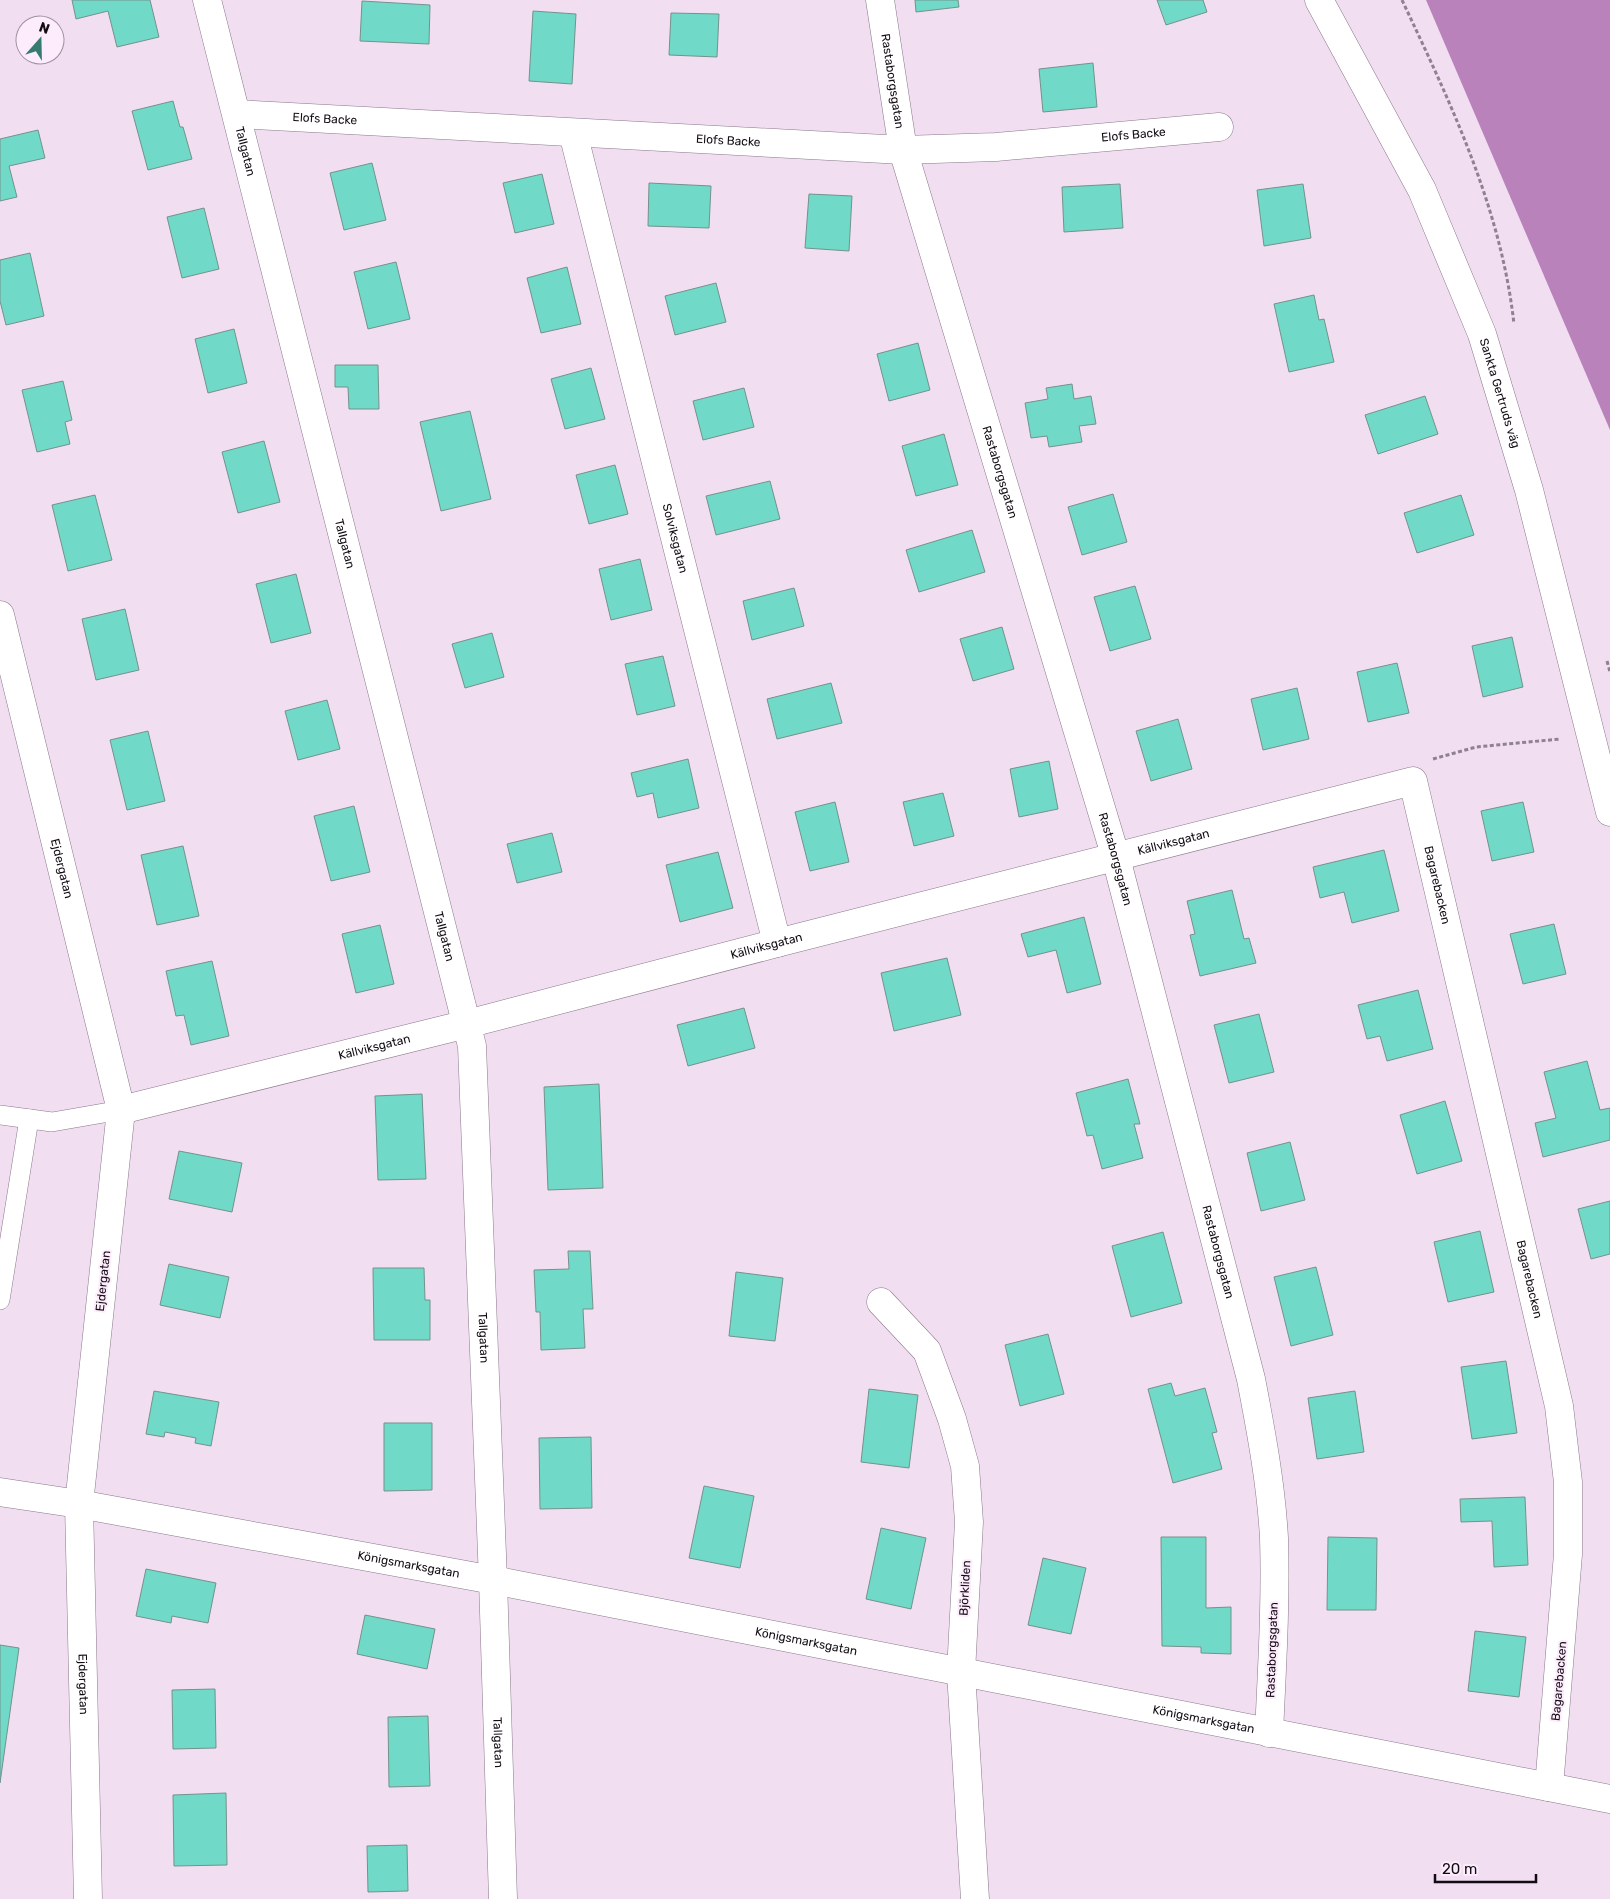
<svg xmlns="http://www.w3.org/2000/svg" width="1610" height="1899" viewBox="0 0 1610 1899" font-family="Rubik,sans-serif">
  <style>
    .water { fill: #b982ba }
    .building { fill: #70d9c8; stroke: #74928c }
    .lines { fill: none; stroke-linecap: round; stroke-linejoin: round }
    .service-casing { stroke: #8a788a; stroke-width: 20 }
    .minor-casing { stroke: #8a788a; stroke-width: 29 }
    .path { stroke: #8f818f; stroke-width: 3; stroke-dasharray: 4 2.5; stroke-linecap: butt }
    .service { stroke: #fff; stroke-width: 19 }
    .minor { stroke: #fff; stroke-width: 28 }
    .labels { text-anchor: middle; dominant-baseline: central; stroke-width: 4; stroke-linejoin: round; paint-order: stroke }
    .street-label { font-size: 12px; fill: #130c13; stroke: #fdecfc }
  </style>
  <rect width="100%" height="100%" fill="#f2def1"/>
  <polygon class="water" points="1426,0 1610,0 1610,430"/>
  <g class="building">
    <polygon points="72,0 150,0 159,37 117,47 108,11 76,19"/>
    <polygon points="915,0 958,0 959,7 916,12"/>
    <polygon points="1157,0 1203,0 1207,12 1166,25"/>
    <polygon points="362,1 430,5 429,44 360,41"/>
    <polygon points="533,11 576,14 572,84 529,81"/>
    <polygon points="671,13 719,14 717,57 669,55"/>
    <polygon points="1093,63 1097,107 1043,112 1039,69"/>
    <polygon points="173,101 180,127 183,127 192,159 148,170 132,111"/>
    <polygon points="38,130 45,158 9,166 17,197 0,201 0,139"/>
    <polygon points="372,163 386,220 344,230 330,173"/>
    <polygon points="542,174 554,224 515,233 503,183"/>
    <polygon points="649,183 711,186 709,228 648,226"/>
    <polygon points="1120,184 1123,228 1064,232 1062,187"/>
    <polygon points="1303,184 1311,238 1264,246 1257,190"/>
    <polygon points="809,194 852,196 849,251 805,248"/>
    <polygon points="204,208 219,269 182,278 167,217"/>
    <polygon points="30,253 44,316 6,325 0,301 0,260"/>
    <polygon points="396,262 410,319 368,329 354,272"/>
    <polygon points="567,267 581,324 541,333 527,278"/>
    <polygon points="716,283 726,322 675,335 665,296"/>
    <polygon points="1314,295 1319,320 1324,319 1334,362 1289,372 1274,304"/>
    <polygon points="234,329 247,383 208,393 195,339"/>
    <polygon points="918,343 930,390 889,401 877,354"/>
    <polygon points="335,365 378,365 379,409 349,409 348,387 335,387"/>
    <polygon points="591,368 605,419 565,429 551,379"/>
    <polygon points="63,381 72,420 65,422 70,444 37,452 22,390"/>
    <polygon points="1072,384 1074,399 1091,396 1096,424 1079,426 1082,442 1049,447 1047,436 1031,438 1025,403 1048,399 1046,388"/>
    <polygon points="744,388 754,427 703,440 693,401"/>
    <polygon points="1425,396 1438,434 1378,454 1365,415"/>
    <polygon points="470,411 491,499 441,511 420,422"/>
    <polygon points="944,434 958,485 916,496 902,446"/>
    <polygon points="264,441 280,502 238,513 222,452"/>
    <polygon points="615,465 628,514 589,524 576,475"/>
    <polygon points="770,481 780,519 716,535 706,496"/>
    <polygon points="1113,494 1127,542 1082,555 1068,507"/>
    <polygon points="95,495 112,560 68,571 52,505"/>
    <polygon points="1461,495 1474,535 1417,553 1404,513"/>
    <polygon points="972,530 985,572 919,592 906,550"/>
    <polygon points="640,559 652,610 611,620 599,569"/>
    <polygon points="296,574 311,633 271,643 256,584"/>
    <polygon points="1135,586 1151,639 1110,651 1094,597"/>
    <polygon points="794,588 804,626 752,640 743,601"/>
    <polygon points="125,609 139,670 96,680 82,619"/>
    <polygon points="1002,627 1014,669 973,681 960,639"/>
    <polygon points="492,633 504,677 465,688 452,644"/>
    <polygon points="1512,637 1523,687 1483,697 1472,646"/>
    <polygon points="663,656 675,706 637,715 625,664"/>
    <polygon points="1397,663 1409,713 1368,722 1357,672"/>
    <polygon points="831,683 842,723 777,739 767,699"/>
    <polygon points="1297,688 1309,739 1263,750 1251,699"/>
    <polygon points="327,700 340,749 298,760 285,711"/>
    <polygon points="1178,719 1192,769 1151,781 1136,731"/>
    <polygon points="148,731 165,801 127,810 110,740"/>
    <polygon points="688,759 699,808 658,818 653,793 637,797 631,773"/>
    <polygon points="1049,761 1058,809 1019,817 1010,769"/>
    <polygon points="943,793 954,836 914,846 903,802"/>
    <polygon points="835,802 849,862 810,871 795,812"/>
    <polygon points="1523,802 1534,852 1492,861 1481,811"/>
    <polygon points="354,806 370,872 331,881 314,816"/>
    <polygon points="552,833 562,872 517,883 507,844"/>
    <polygon points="183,846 199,916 157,925 141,855"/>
    <polygon points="1384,850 1399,911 1352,923 1344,892 1320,898 1313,867"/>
    <polygon points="718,852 733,908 680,922 666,865"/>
    <polygon points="1232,890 1244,939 1249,938 1256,963 1200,976 1190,935 1195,934 1187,901"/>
    <polygon points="1084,917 1101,984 1067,993 1056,950 1028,957 1021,934"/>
    <polygon points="1554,924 1566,974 1523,984 1510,934"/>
    <polygon points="380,925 394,984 356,993 342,934"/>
    <polygon points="947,958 961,1015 894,1031 881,973"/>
    <polygon points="212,961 229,1036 191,1045 184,1015 176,1016 166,971"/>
    <polygon points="1418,990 1433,1049 1387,1061 1380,1036 1367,1039 1358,1005"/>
    <polygon points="744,1008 755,1048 688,1066 677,1025"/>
    <polygon points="1259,1014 1274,1072 1229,1083 1214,1025"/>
    <polygon points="1587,1061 1600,1110 1610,1108 1610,1140 1543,1157 1535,1123 1556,1118 1544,1072"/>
    <polygon points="1128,1079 1140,1124 1134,1124 1143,1158 1102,1169 1093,1135 1087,1136 1076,1093"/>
    <polygon points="599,1084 603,1188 548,1190 544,1087"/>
    <polygon points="422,1094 426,1179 378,1180 375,1096"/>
    <polygon points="1445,1101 1462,1161 1417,1174 1400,1115"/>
    <polygon points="1290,1142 1305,1200 1261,1211 1247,1153"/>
    <polygon points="179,1151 242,1163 232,1212 169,1199"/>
    <polygon points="1610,1201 1610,1254 1591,1259 1578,1209"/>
    <polygon points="1480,1231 1494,1292 1448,1302 1434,1242"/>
    <polygon points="1163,1232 1182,1303 1131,1317 1112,1246"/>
    <polygon points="568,1251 590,1251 593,1309 583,1309 585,1348 541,1350 540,1312 536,1312 534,1270 569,1269"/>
    <polygon points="169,1264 229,1277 220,1318 160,1305"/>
    <polygon points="1316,1267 1333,1335 1291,1346 1274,1277"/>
    <polygon points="373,1268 424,1268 425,1300 430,1300 430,1340 374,1340"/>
    <polygon points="736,1272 783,1278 775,1341 729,1336"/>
    <polygon points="1048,1334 1064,1394 1020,1406 1005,1345"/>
    <polygon points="1506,1361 1517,1433 1472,1439 1461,1367"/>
    <polygon points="1171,1383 1175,1396 1205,1388 1217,1432 1212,1433 1222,1469 1173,1483 1148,1389"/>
    <polygon points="869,1389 918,1395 909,1468 861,1462"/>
    <polygon points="154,1391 219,1402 211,1446 195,1443 196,1438 165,1432 164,1437 146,1434"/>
    <polygon points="1355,1391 1364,1452 1317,1459 1308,1398"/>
    <polygon points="384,1423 432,1423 432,1490 384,1491"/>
    <polygon points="591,1437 592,1508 540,1509 539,1438"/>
    <polygon points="704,1486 754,1496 740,1568 689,1558"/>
    <polygon points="1525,1497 1528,1565 1494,1567 1492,1521 1461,1522 1460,1499"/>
    <polygon points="881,1528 926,1538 911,1609 866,1599"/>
    <polygon points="1161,1537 1206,1537 1206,1608 1231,1607 1231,1654 1201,1653 1201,1647 1162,1646"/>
    <polygon points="1328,1537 1377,1538 1376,1610 1327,1610"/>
    <polygon points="1043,1558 1086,1568 1071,1634 1028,1625"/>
    <polygon points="146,1569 216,1583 208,1623 172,1616 171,1623 136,1616"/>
    <polygon points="365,1615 435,1629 427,1669 357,1654"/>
    <polygon points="1475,1631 1526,1637 1519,1697 1468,1691"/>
    <polygon points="0,1645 19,1648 0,1783"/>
    <polygon points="215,1689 216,1748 173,1749 172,1690"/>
    <polygon points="428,1716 430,1786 389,1787 388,1717"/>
    <polygon points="226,1793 227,1865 174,1866 173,1795"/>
    <polygon points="407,1845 408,1891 368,1892 367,1846"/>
  </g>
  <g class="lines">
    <g class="service-casing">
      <g id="service">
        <polyline points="0,1115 52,1122 121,1110"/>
        <polyline points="0,1300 29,1119"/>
      </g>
    </g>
    <g class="minor-casing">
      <g id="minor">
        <path id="s1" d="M207 0 472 1046 493 1580 503 1899"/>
        <path id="s2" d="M880 0 903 150 1116 858 1251 1379C1261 1431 1271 1484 1274 1538 1276 1603 1272 1668 1269 1733"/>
        <path id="s3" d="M1319 0 1422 190 1482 334 1529 490 1610 812"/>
        <path id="s4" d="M237 114 903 150 996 147 1219 127"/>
        <path id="s5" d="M573 133 777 943"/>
        <path id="s6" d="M0 615 121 1110 79 1504 88 1899"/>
        <path id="s7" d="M121 1110 467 1024 777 943 1413 781 1559 1406 1568 1482V1554L1549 1787"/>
        <polyline points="881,1302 927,1351 952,1419 965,1466 969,1522 961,1672 975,1899"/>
        <path id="s8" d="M0 1492 79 1504 493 1580 1610 1799"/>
      </g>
    </g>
    <g class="path">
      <path d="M1402 0C1451 104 1501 208 1514 324"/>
      <polyline points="1607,661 1610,672"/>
      <polyline points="1433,759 1476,747 1560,739"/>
    </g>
    <use href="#service" class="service"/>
    <use href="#minor" class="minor"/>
  </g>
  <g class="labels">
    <g class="street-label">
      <text stroke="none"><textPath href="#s2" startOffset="82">Rastaborgsgatan</textPath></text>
      <text stroke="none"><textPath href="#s4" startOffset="88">Elofs Backe</textPath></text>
      <text stroke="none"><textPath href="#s4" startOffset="898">Elofs Backe</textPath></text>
      <text stroke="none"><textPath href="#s4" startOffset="492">Elofs Backe</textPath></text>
      <text stroke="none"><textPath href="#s1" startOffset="156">Tallgatan</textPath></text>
      <text stroke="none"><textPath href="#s3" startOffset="434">Sankta Gertruds väg</textPath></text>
      <text stroke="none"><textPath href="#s2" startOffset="488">Rastaborgsgatan</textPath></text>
      <text stroke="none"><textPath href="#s5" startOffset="418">Solviksgatan</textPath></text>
      <text stroke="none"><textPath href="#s1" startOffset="561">Tallgatan</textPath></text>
      <text stroke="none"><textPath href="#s7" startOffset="1086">Källviksgatan</textPath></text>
      <text stroke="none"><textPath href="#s2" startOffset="892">Rastaborgsgatan</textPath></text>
      <text stroke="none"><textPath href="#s6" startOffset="261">Ejdergatan</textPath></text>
      <text stroke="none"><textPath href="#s7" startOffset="1440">Bagarebacken</textPath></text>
      <text stroke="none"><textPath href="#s1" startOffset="966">Tallgatan</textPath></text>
      <text stroke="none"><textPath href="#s7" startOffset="666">Källviksgatan</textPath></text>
      <text stroke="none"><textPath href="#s7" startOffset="261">Källviksgatan</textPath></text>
      <text stroke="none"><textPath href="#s2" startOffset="1298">Rastaborgsgatan</textPath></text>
      <text stroke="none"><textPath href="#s7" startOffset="1845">Bagarebacken</textPath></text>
      <text transform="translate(103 1281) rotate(-84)">Ejdergatan</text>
      <text stroke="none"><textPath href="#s1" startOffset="1371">Tallgatan</textPath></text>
      <text stroke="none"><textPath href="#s8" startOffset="415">Königsmarksgatan</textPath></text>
      <text transform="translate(965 1588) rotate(-87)">Björkliden</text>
      <text stroke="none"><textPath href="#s8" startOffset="820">Königsmarksgatan</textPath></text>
      <text transform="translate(1272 1650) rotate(-88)">Rastaborgsgatan</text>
      <text transform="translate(1559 1681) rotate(-85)">Bagarebacken</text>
      <text stroke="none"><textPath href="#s6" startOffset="1086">Ejdergatan</textPath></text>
      <text stroke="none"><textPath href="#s8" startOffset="1225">Königsmarksgatan</textPath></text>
      <text stroke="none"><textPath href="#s1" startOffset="1776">Tallgatan</textPath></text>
    </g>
  </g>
  <g transform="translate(40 40) rotate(20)"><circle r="24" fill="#fdecfc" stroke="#9f929f"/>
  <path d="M0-4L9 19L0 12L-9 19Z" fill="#357b70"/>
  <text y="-8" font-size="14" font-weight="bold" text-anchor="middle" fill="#130c13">N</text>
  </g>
  <path d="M1435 1874v8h101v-8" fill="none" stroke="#130c13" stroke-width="2.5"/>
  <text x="1442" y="1874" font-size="15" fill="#130c13" stroke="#fdecfc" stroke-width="4" paint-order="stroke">20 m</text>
</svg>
